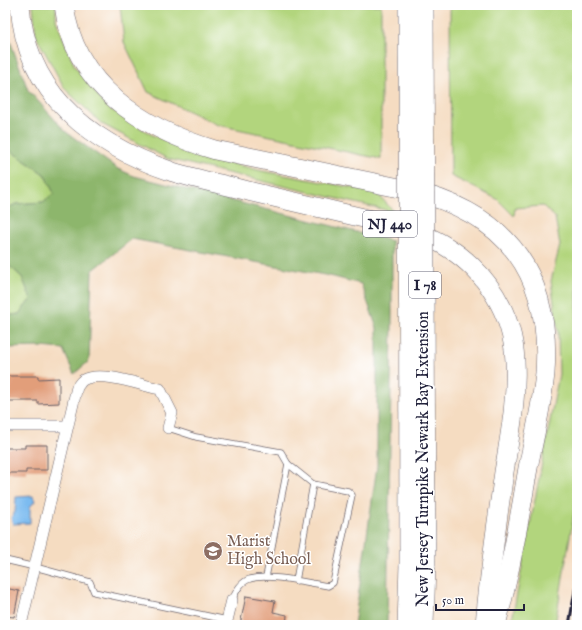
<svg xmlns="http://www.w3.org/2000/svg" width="582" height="630" viewBox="0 0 582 630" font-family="'IM FELL English',serif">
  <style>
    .green { fill: #b2d57d; stroke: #6a7c5c }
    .forest { fill: #8db66c; stroke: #586c54 }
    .water { fill: #7bbbf0; stroke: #4e6e96 }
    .building { fill: #e29e7a }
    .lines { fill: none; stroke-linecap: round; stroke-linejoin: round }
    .lane-casing { stroke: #6c636a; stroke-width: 7 }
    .street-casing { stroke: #6c636a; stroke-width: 12 }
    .highway-casing { stroke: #6c636a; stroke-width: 20 }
    .lane { stroke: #fff; stroke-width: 5.5 }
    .street { stroke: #fff; stroke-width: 11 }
    .highway { stroke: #fff; stroke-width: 19 }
    .rail { stroke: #22223b; stroke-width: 3 }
    .highway-bridge-casing { stroke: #6c636a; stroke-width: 20; stroke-linecap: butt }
    .highway-bridge { stroke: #fff; stroke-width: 19 }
    .labels { text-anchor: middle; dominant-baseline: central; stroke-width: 3; stroke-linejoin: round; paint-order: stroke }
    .shield { fill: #fff; stroke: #646476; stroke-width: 1 }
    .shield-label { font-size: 15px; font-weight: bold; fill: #22223b }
    .street-label { font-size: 16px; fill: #22223b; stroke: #fff }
    .education-label { font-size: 16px; fill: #785e54; stroke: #fff; text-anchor: start }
  </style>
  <rect width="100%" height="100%" fill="#fff"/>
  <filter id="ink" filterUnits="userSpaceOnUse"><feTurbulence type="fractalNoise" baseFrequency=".025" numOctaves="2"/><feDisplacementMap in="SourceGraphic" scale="8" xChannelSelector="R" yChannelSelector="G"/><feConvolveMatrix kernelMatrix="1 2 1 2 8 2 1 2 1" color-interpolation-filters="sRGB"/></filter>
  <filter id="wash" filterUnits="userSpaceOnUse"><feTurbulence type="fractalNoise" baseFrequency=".012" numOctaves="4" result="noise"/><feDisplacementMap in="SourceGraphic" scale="16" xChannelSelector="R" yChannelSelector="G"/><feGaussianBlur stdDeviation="0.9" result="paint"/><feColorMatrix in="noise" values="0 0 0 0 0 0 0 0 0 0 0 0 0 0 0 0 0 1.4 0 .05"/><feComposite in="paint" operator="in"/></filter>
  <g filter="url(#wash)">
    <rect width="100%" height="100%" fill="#f5dcc1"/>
    <g class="green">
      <polygon points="33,5 56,5 56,20 75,67 106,106 152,135 202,156 262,171 376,192 394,212 168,159 102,124 65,89 36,36"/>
      <polygon points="120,5 381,5 381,159 218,125 148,92 124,42"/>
      <polygon points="450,5 577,5 577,495 555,625 511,625 559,374 558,332 551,281 560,245 555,217 543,206 515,208 514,216 497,199 451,176"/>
      <polygon points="5,147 44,174 54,193 43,202 16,204 5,209"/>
      <polygon points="5,262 22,277 31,299 19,314 5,316"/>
    </g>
    <polygon class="forest" points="5,30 8,35 28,90 66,132 118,169 134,176 392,241 392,324 387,625 354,625 377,466 377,328 361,284 330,276 132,239 92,271 89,361 74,374 63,349 41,347 5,348 5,316 19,314 31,299 22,277 5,262 5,209 16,204 43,202 54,193 44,174 5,147"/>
    <polygon class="water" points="33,496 35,501 30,507 30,523 13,524 11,518 15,512 16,497"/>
    <g id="blocks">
      <g class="building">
        <polygon points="5,376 38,376 38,379 59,378 59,403 38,404 38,401 5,401"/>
        <polygon points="25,445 47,445 47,470 26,470 26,473 5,473 5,448 25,448"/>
        <polygon points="5,588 19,591 14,617 5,616"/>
        <polygon points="246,596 275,601 273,612 287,615 286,625 270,622 270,625 240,625"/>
      </g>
    </g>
  </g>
  <g filter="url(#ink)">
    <use href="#blocks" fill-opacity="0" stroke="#6c636a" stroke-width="1"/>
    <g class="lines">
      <g class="lane-casing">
        <g id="lane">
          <polyline points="168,428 196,437 281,452 288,464 313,484"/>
          <polyline points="5,560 35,567 90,582 94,592 227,620"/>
          <polyline points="266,577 288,464"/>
          <path d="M232 600C236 592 240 582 250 579 267 573 309 583 328 586L333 583 352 495 348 491 313 484 296 581"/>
        </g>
      </g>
      <g class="street-casing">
        <g id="street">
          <polyline points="5,426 67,426"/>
          <path d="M21 625 77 387C79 385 80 382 83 380 101 370 140 385 160 389L172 413 168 428"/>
          <polyline points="226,625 232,600"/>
        </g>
      </g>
      <g class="highway-casing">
        <g id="highway">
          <path d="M20 5C26 95 93 145 173 172 199 180 226 185 252 192 296 202 341 213 385 223 406 228 428 235 447 247 487 272 513 314 515 361 517 399 510 435 504 472 497 523 489 574 485 625"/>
          <path d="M64 5C74 86 143 129 215 150L409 190C506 213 552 273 545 373 542 405 534 437 528 468 519 521 510 573 496 625"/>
          <polyline points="407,625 409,564"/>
          <polyline points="424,625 426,566"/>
        </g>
      </g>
      <use href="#lane" class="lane"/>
      <use href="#street" class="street"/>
      <use href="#highway" class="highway"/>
      <polyline class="rail" points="569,625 577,579"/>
      <g class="highway-bridge-casing">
        <g id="highway-bridge">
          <polyline points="408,5 409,564"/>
          <polyline points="424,5 426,566"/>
        </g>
      </g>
      <use href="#highway-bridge" class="highway-bridge"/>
    </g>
  </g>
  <defs>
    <g id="school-disc" transform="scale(1)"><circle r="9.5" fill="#8d6e63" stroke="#fff"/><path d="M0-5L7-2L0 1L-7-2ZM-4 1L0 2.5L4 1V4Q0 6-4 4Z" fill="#fff"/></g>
  </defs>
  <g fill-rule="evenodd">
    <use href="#school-disc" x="213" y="551"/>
  </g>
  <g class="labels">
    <g class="shield">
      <rect x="363" y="211" width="54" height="26" rx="3"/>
      <rect x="409" y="272" width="32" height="26" rx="3"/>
    </g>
    <g class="shield-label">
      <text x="390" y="224">NJ 440</text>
      <text x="425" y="285">I 78</text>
    </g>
    <g class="street-label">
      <text transform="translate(424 459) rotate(-90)">New Jersey Turnpike Newark Bay Extension</text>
    </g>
    <g class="education-label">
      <text x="227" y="542">Marist<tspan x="227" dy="18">High School</tspan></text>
    </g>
  </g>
  <rect width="582" height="630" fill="none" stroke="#fff" stroke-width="20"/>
  <path d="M436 604v6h88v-6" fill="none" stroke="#22223b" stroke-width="2"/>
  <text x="442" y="604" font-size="12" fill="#22223b" stroke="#ffffff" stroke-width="3" paint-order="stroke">50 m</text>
</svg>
